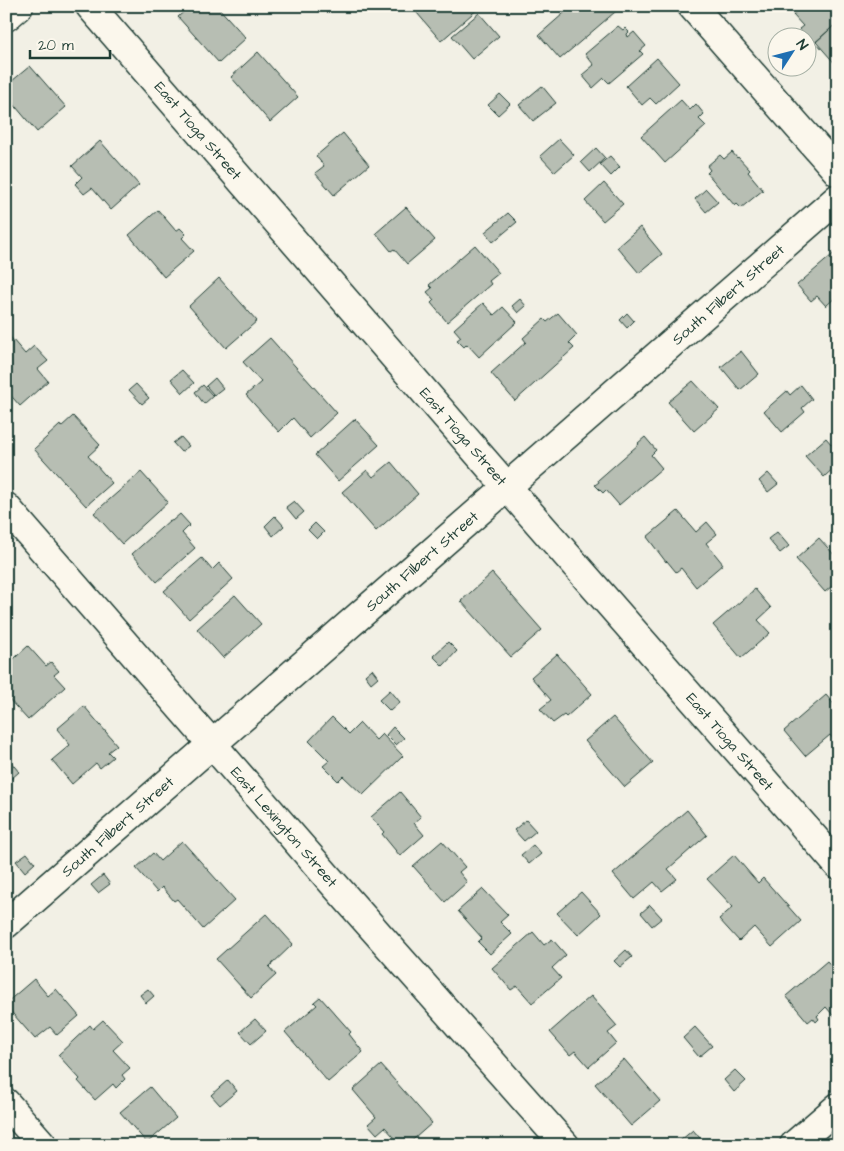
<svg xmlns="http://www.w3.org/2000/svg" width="844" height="1151" viewBox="0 0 844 1151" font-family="'Architects Daughter',sans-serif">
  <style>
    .building { fill: #b7beb3; stroke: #1f3d34 }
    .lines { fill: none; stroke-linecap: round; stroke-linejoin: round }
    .minor-casing { stroke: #1f3d34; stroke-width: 31 }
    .minor { stroke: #fbf7ec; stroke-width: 28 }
    .labels { text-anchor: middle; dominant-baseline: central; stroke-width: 4; stroke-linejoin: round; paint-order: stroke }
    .street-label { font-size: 15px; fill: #1f3d34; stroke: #fbf7ec }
  </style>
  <rect width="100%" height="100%" fill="#f2f0e5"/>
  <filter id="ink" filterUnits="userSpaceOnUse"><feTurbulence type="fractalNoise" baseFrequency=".02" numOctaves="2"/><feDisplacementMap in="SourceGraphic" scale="10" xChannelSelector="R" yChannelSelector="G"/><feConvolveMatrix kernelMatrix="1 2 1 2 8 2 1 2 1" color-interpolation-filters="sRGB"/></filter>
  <g filter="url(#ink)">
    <g class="building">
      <polygon points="190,6 217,6 246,38 219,63 178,17"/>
      <polygon points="411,6 480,6 480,7 441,41"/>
      <polygon points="572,6 622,6 560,59 539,35"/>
      <polygon points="803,6 832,6 838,16 838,22 812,45 799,29 803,26 793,15"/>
      <polygon points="479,13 499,36 472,59 452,36"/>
      <polygon points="838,22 838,67 816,42"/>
      <polygon points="618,26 623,30 625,28 629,32 627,34 628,37 634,32 646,46 640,51 643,54 609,83 604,78 593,88 582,75 594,65 585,54"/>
      <polygon points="258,52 298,97 270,122 231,77"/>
      <polygon points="657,58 679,83 656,104 650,98 642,105 626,86"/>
      <polygon points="30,66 66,107 37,132 6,95 6,86"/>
      <polygon points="542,86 556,103 533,121 519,105"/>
      <polygon points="500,94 510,104 498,115 488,105"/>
      <polygon points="681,100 690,110 696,104 704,114 699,119 706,126 665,163 641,136"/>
      <polygon points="343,133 369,165 334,195 315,173 324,166 316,156"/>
      <polygon points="559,139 574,155 555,172 540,156"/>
      <polygon points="100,141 139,185 111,210 92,188 84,194 75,184 82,177 72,166"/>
      <polygon points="596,148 605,158 590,172 581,162"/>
      <polygon points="732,152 737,158 738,157 750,170 748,172 763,190 741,208 737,204 735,206 707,173 710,170 707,166 720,155 724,159"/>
      <polygon points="610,156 620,167 611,176 600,164"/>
      <polygon points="604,183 623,204 603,221 585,201"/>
      <polygon points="706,189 718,202 706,212 695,199"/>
      <polygon points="406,207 435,240 407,264 394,249 391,251 376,233"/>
      <polygon points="158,210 176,231 180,228 186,234 182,238 194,251 164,277 129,235"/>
      <polygon points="508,213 517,222 493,242 485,232"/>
      <polygon points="640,227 662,254 639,273 617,247"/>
      <polygon points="475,245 499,273 489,281 491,284 447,322 431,303 434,300 427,292 432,288 429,285"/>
      <polygon points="838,250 838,295 826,306 817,296 811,301 797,285"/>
      <polygon points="219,278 257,321 226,348 189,306"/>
      <polygon points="520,299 526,306 518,313 512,306"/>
      <polygon points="483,303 494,315 503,307 517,322 479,357 467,344 464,347 457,340 461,337 454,329"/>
      <polygon points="558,313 577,335 569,343 574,348 515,401 491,373 526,342 523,338 544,319 547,322"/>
      <polygon points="627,313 634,321 627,328 620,320"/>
      <polygon points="6,332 25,354 34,346 48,361 38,369 48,381 20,406 6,390"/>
      <polygon points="270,338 337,413 310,438 293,418 279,432 246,395 261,382 243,362"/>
      <polygon points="741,351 759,374 740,390 721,367"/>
      <polygon points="182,370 194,383 183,393 171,379"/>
      <polygon points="215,378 223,388 214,395 206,386"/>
      <polygon points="693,381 719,409 694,431 668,402"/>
      <polygon points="136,384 149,398 142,404 129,390"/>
      <polygon points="203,385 213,396 204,404 195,392"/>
      <polygon points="801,385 812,399 802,408 805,412 782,432 764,411 787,391 790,395"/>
      <polygon points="73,416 100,445 88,456 112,483 86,506 34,449 60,425 61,427"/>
      <polygon points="355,419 379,445 338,481 315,455"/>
      <polygon points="181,437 189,446 181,452 173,443"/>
      <polygon points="645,437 656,450 651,455 662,468 619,505 606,490 603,493 595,485 599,482 598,480 639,444 638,443"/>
      <polygon points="826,438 838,452 838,464 824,477 805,456"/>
      <polygon points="391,462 418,494 376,531 342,492 367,470 373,477"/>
      <polygon points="141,472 168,502 122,544 94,513"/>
      <polygon points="768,473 778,484 768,492 759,481"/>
      <polygon points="294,501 304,512 296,519 286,507"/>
      <polygon points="678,511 696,532 707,522 717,534 706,543 723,564 696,587 681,568 676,572 667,561 666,562 647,537"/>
      <polygon points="180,514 190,525 182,533 195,548 157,582 132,554 170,520 172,521"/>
      <polygon points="275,516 284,526 273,536 265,526"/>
      <polygon points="315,523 324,532 317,539 308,530"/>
      <polygon points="777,532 789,546 780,553 768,539"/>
      <polygon points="819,538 838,559 838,581 825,592 796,559"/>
      <polygon points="202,558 212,570 219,563 233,579 189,619 164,591"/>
      <polygon points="492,573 542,630 511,657 461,601"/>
      <polygon points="755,589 771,608 758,620 770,633 741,658 713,625"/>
      <polygon points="235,595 261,624 223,658 197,629"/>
      <polygon points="448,642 457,651 443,666 433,656"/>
      <polygon points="28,646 46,666 51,662 59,671 54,675 65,687 28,720 6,696 6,666"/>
      <polygon points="557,654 592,694 566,717 564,715 553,723 540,709 551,700 531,677"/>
      <polygon points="372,669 378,677 371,683 365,675"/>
      <polygon points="390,690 400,702 390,711 379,700"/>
      <polygon points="826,695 838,709 838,735 833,739 830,735 805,756 784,731"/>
      <polygon points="84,706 117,745 108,752 113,757 100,768 96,763 72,784 52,760 70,745 57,729"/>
      <polygon points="332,717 349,734 360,723 376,740 382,734 403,756 363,795 343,776 338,781 323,766 329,761 309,741"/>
      <polygon points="613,717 653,763 625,787 585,741"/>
      <polygon points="393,727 404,738 396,745 386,735"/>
      <polygon points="10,761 19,772 11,779 6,773 6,765"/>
      <polygon points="400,792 421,817 414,823 424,835 400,856 382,834 384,832 371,817"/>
      <polygon points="687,810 707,835 668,869 677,879 662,891 654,882 634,899 613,874"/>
      <polygon points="526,820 536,831 524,841 514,830"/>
      <polygon points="182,841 235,900 203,929 177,899 174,901 162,887 157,892 136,868 153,853 160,861"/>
      <polygon points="442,841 465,867 459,872 467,882 445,902 413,866"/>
      <polygon points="533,845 541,854 529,864 521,855"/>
      <polygon points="27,853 35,863 25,872 16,861"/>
      <polygon points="734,855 758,883 763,878 801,921 772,947 754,927 739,941 719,919 733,907 707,879"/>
      <polygon points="103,875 110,884 98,893 91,885"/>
      <polygon points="483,889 508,915 500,922 512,934 490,954 478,942 482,938 458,911"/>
      <polygon points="581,892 601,914 578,935 557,913"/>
      <polygon points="650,905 662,918 652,926 641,913"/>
      <polygon points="266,914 293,944 269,967 276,975 251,998 216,959"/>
      <polygon points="533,932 544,945 552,939 566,955 552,968 561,978 532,1003 517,986 511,990 492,968"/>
      <polygon points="626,950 632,957 620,967 614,961"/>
      <polygon points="827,961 836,971 838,970 838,1021 826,1007 817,1016 819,1019 816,1022 813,1018 808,1022 786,996"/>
      <polygon points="34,979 48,996 56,989 79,1016 57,1035 50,1027 35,1039 6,1006 6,1003"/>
      <polygon points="148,989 154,996 146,1003 140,995"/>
      <polygon points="591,996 617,1026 608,1033 616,1043 589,1067 575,1051 570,1055 550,1032"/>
      <polygon points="320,997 351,1032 349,1034 363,1052 328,1082 285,1032 317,1005 314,1002"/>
      <polygon points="255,1019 266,1031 251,1044 240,1032"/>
      <polygon points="103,1020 123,1041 113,1050 130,1068 122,1075 125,1079 116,1088 113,1084 95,1100 78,1081 80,1079 58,1055 90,1025 93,1029"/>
      <polygon points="695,1027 712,1046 699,1057 683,1038"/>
      <polygon points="624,1059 660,1101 631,1126 595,1084"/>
      <polygon points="381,1065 432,1123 407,1145 401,1145 385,1127 377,1134 368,1124 376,1117 353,1090"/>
      <polygon points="735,1070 746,1081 734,1092 724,1080"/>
      <polygon points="228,1080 237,1091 220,1105 211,1095"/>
      <polygon points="150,1087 176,1118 147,1143 120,1112"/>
      <polygon points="693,1130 706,1145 675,1145"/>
    </g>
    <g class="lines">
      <g class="minor-casing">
        <g id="minor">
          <path id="s1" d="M90 6 508 488 838 865"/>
          <polyline points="692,6 838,172"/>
          <polyline points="6,17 19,6"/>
          <path id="s2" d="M6 507 332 882 565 1145"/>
          <path id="s3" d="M6 924C283 681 561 441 838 198"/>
          <polyline points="6,1103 43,1145"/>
          <polyline points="794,1145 838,1107"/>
        </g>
      </g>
      <use href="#minor" class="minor"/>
    </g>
  </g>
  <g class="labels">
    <g class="street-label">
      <text stroke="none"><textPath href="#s1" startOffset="165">East Tioga Street</textPath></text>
      <text stroke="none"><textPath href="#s3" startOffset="958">South Filbert Street</textPath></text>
      <text stroke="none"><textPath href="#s1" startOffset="570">East Tioga Street</textPath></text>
      <text stroke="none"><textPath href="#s3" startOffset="552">South Filbert Street</textPath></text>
      <text stroke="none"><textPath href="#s1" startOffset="975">East Tioga Street</textPath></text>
      <text stroke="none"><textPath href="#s3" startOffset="148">South Filbert Street</textPath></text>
      <text stroke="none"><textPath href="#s2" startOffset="424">East Lexington Street</textPath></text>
    </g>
  </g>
  <rect width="844" height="1151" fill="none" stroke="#fbf7ec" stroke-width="25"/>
  <rect x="12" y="12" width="819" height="1126" fill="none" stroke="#1f3d34" stroke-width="2" filter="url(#ink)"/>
  <g transform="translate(792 52) rotate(54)"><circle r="24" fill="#fbf7ec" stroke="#a3ada2"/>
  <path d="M0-4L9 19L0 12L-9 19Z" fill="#1f6fb2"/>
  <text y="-8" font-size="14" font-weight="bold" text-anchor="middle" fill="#1f3d34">N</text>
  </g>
  <path d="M30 50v8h80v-8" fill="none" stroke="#1f3d34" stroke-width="2.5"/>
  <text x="38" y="50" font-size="15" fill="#1f3d34" stroke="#fbf7ec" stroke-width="4" paint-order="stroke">20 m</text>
</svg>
